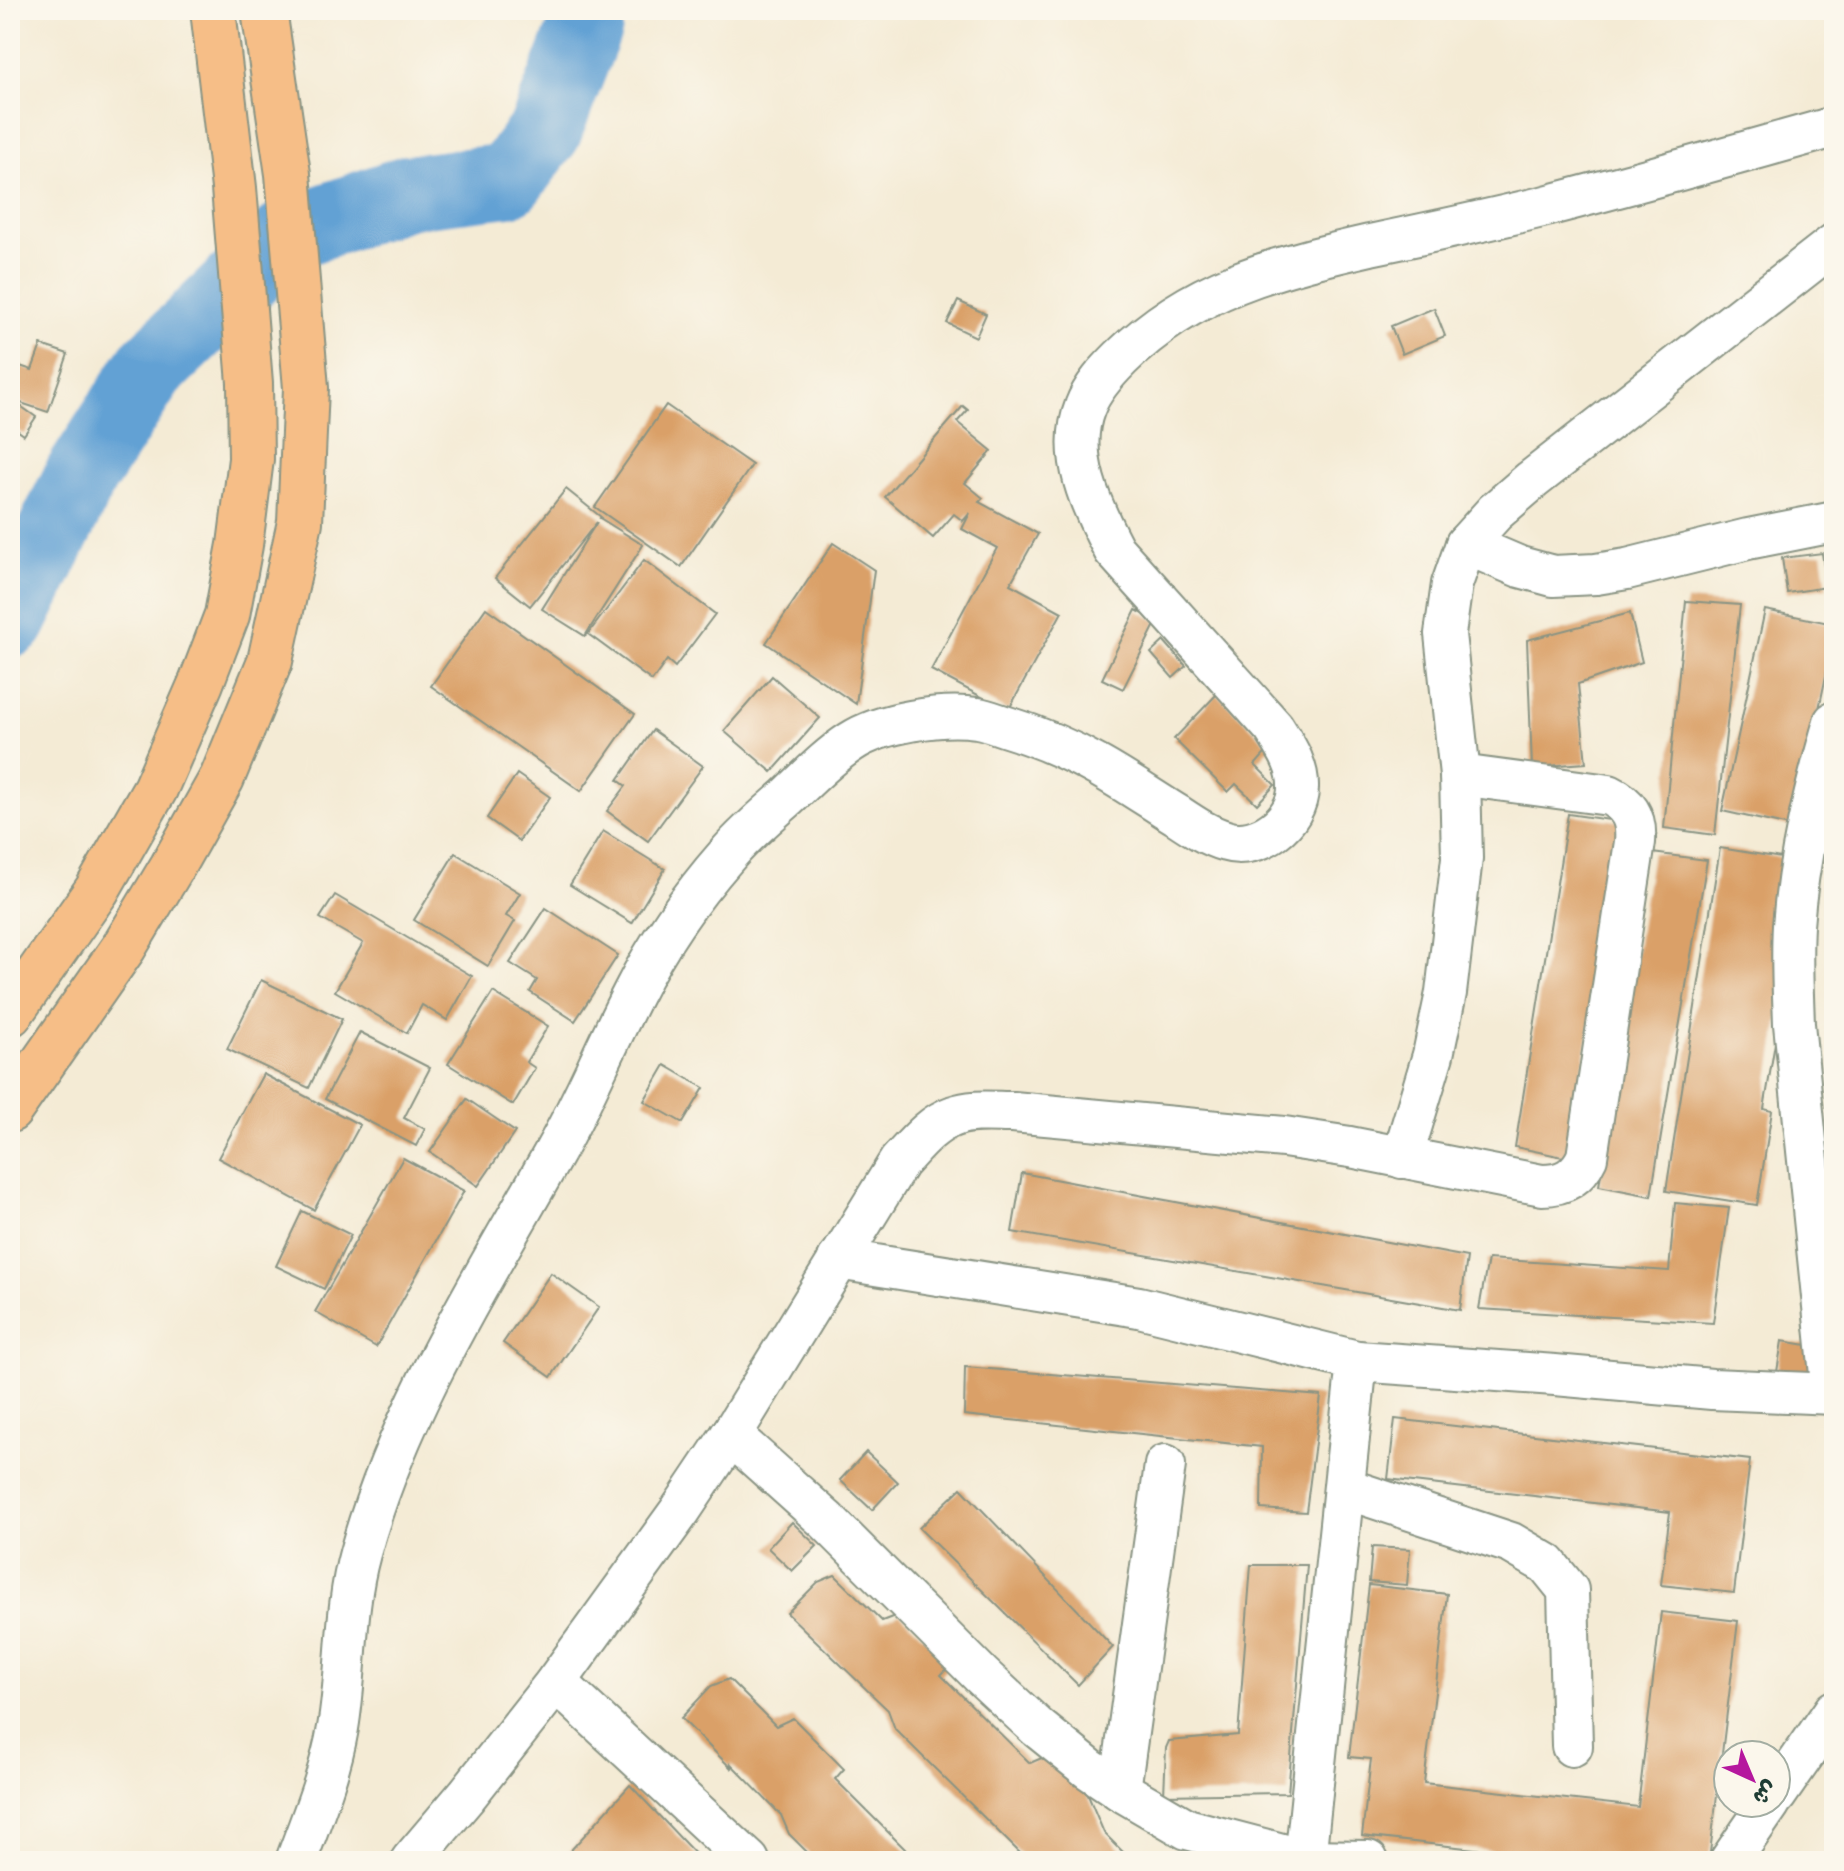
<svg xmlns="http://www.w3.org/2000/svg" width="1844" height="1871" viewBox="0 0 1844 1871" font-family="'Indie Flower','Playpen Sans Arabic',sans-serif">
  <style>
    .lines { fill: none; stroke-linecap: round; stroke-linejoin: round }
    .river { stroke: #62a1d4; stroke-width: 74 }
    .building { fill: #daa068 }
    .minor-casing { stroke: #8a9484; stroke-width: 44 }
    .highway-casing { stroke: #8a9484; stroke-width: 48 }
    .minor { stroke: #fff; stroke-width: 40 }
    .highway { stroke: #f6be87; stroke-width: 44 }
  </style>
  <rect width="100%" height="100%" fill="#fbf7ec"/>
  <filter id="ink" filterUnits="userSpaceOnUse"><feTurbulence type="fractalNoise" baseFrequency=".0125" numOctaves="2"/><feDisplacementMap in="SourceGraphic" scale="16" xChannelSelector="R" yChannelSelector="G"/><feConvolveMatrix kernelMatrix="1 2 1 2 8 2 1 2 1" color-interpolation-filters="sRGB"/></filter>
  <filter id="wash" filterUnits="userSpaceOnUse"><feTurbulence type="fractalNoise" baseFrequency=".006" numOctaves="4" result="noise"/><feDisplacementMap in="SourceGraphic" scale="32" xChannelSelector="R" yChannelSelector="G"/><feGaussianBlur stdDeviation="1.8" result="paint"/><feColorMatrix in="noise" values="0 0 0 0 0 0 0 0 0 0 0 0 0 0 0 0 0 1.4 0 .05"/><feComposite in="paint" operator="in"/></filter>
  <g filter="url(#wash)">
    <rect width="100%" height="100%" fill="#f4ebd5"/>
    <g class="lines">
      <polyline class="river" points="10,621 82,474 150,369 291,233 408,192 508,180 545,131 586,26 587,10"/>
    </g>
    <g id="blocks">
      <g class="building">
        <polygon points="10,300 20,305 10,326"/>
        <polygon points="958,301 986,314 976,337 947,323"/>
        <polygon points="1434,308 1445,336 1402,354 1391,326"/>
        <polygon points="41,345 68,354 48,412 12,400 36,417 24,435 10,425 10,376 14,364 32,370"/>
        <polygon points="666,405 752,465 681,567 595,507"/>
        <polygon points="963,406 968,410 957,422 992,451 965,483 983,498 979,502 1038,534 1010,584 1062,612 1008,711 931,670 997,548 962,529 970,513 963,521 954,514 933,538 885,497"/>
        <polygon points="566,489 601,517 600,518 643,545 585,636 542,609 597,522 530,606 495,578"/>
        <polygon points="833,543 874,570 856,704 766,643"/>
        <polygon points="1822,553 1827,587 1787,593 1782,558"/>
        <polygon points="644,560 715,614 675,667 667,660 652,681 588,634"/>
        <polygon points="1686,601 1740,605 1715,835 1664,828"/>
        <polygon points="486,608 635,714 581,791 431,686"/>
        <polygon points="1136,610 1157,621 1123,689 1102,679"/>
        <polygon points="1765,610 1834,624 1834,638 1794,827 1722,811"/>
        <polygon points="1630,613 1642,662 1578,684 1586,763 1532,767 1527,640"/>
        <polygon points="1164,641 1186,666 1173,678 1151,653"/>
        <polygon points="772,676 820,718 772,772 724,731"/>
        <polygon points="1217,694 1271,747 1255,765 1275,785 1257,804 1236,784 1228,792 1174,739"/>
        <polygon points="653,730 703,766 648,841 607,811 626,786 618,780"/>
        <polygon points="517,774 550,797 519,841 487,818"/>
        <polygon points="1568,814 1624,822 1568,1158 1515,1147"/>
        <polygon points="603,831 665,869 632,923 570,885"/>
        <polygon points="1720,848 1794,860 1783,995 1764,1109 1772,1111 1757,1205 1666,1191"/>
        <polygon points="455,853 520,893 506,916 515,921 488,966 414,920"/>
        <polygon points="1652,853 1707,860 1651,1196 1599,1186"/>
        <polygon points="335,895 472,976 447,1020 422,1005 407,1033 335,991 363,943 320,918"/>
        <polygon points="546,908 618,955 575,1021 530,992 537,980 510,963"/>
        <polygon points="261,980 342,1019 309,1088 227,1049"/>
        <polygon points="493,992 548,1026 526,1062 535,1068 513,1105 448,1064"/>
        <polygon points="360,1032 430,1068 404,1118 425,1129 416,1146 325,1099"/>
        <polygon points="665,1065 704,1088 683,1123 644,1101"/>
        <polygon points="263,1074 360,1125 314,1210 218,1158"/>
        <polygon points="467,1099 515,1132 478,1186 430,1152"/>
        <polygon points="403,1158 464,1191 376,1347 315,1312"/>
        <polygon points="1022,1173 1467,1257 1460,1310 1012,1232"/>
        <polygon points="1675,1203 1729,1208 1713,1323 1479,1309 1488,1259 1669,1271"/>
        <polygon points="302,1211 351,1235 324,1289 276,1266"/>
        <polygon points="551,1273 599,1307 551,1377 503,1343"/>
        <polygon points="1782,1341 1819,1347 1813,1384 1776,1378"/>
        <polygon points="965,1367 1321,1396 1306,1512 1261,1509 1262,1447 964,1415"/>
        <polygon points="1395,1419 1750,1460 1734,1593 1661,1585 1670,1512 1388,1479"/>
        <polygon points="866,1452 898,1482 872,1510 840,1480"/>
        <polygon points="961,1488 1113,1647 1078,1685 919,1528"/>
        <polygon points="792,1522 817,1546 792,1571 768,1548"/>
        <polygon points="1372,1547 1410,1549 1407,1585 1369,1582"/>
        <polygon points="1251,1565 1307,1565 1288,1793 1164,1795 1166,1748 1169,1741 1238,1735"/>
        <polygon points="835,1575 882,1621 900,1614 951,1664 941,1675 1030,1763 1049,1755 1088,1795 1104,1833 1132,1861 1028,1861 895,1729 888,1710 787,1613 818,1582"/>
        <polygon points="1369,1585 1447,1594 1424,1783 1638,1807 1661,1612 1738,1621 1709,1861 1578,1861 1362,1836 1371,1759 1349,1757"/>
        <polygon points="729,1679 776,1726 793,1718 844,1769 835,1779 917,1861 816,1861 789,1834 781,1815 730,1763 732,1769 681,1718 711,1686"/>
        <polygon points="630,1785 702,1861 561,1861"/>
      </g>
    </g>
  </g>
  <g filter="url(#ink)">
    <use href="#blocks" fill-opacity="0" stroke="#8a9484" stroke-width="2"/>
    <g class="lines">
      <g class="minor-casing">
        <g id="minor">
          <polyline points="1466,544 1520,567 1553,576 1596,574 1627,569 1748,539 1834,522"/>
          <polyline points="1402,1158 1433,1055 1446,993 1462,858 1460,775 1445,634 1452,584 1466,544 1495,512 1532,480 1834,244"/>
          <polyline points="838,1259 1139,1307 1357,1361 1555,1375 1712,1389 1834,1394"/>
          <path d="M1832 1394 1794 1024C1793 992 1791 959 1793 926 1798 857 1815 788 1834 722"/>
          <polyline points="731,1435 827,1521 981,1675 1038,1728 1089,1769 1120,1790 1187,1829 1305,1860 1368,1861"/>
          <polyline points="1344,1488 1511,1543 1547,1564 1568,1590 1572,1746"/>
          <polyline points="556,1682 749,1861"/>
          <polyline points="1120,1790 1165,1465"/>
          <polyline points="1776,1795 1834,1711"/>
          <polyline points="1305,1860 1357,1361"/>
          <path d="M296 1861C312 1817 330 1774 338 1728 348 1670 344 1610 360 1553 399 1410 483 1279 555 1151 584 1100 606 1045 633 993 658 943 691 896 727 855 745 834 767 815 788 797 808 778 828 757 851 742 881 722 942 713 977 718 986 719 995 723 1004 726 1037 736 1068 749 1098 766 1125 781 1151 799 1177 815 1192 825 1208 836 1226 841 1258 851 1298 821 1298 788 1299 765 1285 746 1274 728L1114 550C1092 508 1066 455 1085 407 1092 388 1107 372 1121 358 1193 287 1275 267 1370 245 1428 233 1485 221 1542 207 1640 182 1737 154 1834 127"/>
          <path d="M411 1861 467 1795 556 1682 680 1511 731 1435 899 1162C915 1145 931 1124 954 1116 972 1109 994 1112 1013 1112L1284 1137 1350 1147 1542 1185C1564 1185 1578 1177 1587 1157L1635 842C1637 819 1630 805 1609 795L1460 775"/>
          <polyline points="1730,1861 1770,1803"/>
        </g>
      </g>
      <g class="highway-casing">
        <g id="highway">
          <polyline points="10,1014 97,890 155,789 201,683 227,615 240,545 251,459 250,383 234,188 213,10"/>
          <polyline points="10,1110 124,947 172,867 222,778 270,661 300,522 306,388 288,174 264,10"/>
        </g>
      </g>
      <use href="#minor" class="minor"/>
      <use href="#highway" class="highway"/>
    </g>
  </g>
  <rect width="1844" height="1871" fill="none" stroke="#fbf7ec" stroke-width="40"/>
  <g transform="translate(1752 1779) rotate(136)"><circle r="38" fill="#fbf7ec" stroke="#a3ada2" stroke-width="2"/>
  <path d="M0-6L14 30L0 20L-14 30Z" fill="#b5179e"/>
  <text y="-12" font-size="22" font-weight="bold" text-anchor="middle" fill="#1f3d34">ش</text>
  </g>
</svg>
